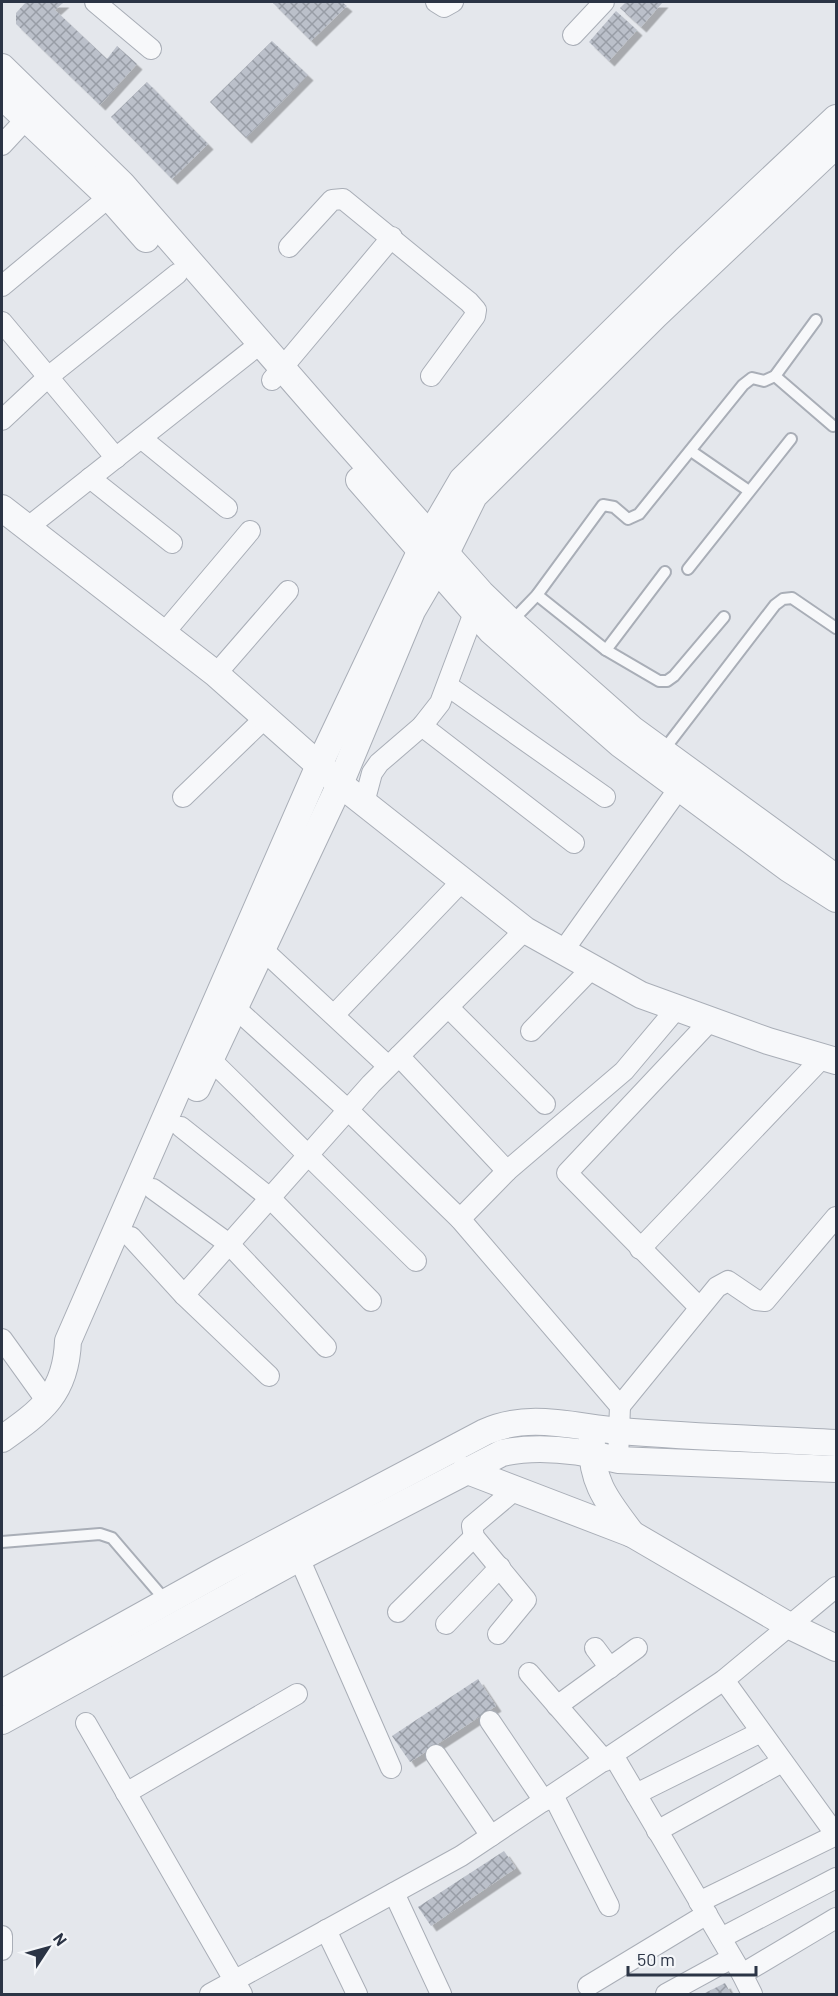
<svg xmlns="http://www.w3.org/2000/svg" width="838" height="1996" viewBox="0 0 838 1996" font-family="Barlow,sans-serif">
  <style>
    .building { fill: url(#building-cross-hatch); filter: url(#shadow) }
    .lines { fill: none; stroke-linecap: round; stroke-linejoin: round }
    .service-casing { stroke: #a9aeb7; stroke-width: 14 }
    .minor-casing { stroke: #a9aeb7; stroke-width: 22 }
    .tertiary-casing { stroke: #a9aeb7; stroke-width: 28 }
    .service { stroke: #f7f8fa; stroke-width: 10 }
    .minor { stroke: #f7f8fa; stroke-width: 20 }
    .tertiary { stroke: #f7f8fa; stroke-width: 26 }
  </style>
  <defs>
    <pattern id="building-cross-hatch" width="8" height="8" patternUnits="userSpaceOnUse" patternTransform="scale(1.5)"><rect width="8" height="8" fill="#bbc0ca"/><path d="M0 0l8 8M0 8l8-8" fill="none" stroke="#989da6"/></pattern>
    <filter id="shadow"><feDropShadow dx="5.5" dy="5.5" stdDeviation="0" flood-color="#0004"/></filter>
  </defs>
  <rect width="100%" height="100%" fill="#e4e7ec"/>
  <g class="building">
    <polygon points="26,2 64,2 55,10 107,59 117,46 137,64 100,105 16,24 16,13"/>
    <polygon points="272,2 342,2 347,6 311,41"/>
    <polygon points="626,2 663,2 641,27 620,8"/>
    <polygon points="616,11 637,30 609,61 589,42"/>
    <polygon points="272,41 308,75 246,138 210,102"/>
    <polygon points="147,82 208,144 172,179 111,117"/>
    <polygon points="478,1679 496,1706 410,1762 392,1736"/>
    <polygon points="504,1851 516,1868 431,1926 418,1907"/>
    <polygon points="725,1983 731,1994 703,1994"/>
  </g>
  <g class="lines">
    <g class="service-casing">
      <g id="service">
        <polyline points="775,376 833,426"/>
        <polyline points="691,451 749,491"/>
        <polyline points="688,569 791,439"/>
        <polyline points="537,595 606,650 659,681 667,681 674,676 724,617"/>
        <polyline points="511,622 537,595 603,505 614,507 628,519 639,514 743,385 752,378 764,381 775,376 816,320"/>
        <polyline points="606,650 665,572"/>
        <polyline points="663,751 775,605 783,599 792,598 836,628"/>
        <polyline points="2,1542 100,1534 112,1538 166,1601"/>
      </g>
    </g>
    <g class="minor-casing">
      <g id="minor">
        <polyline points="95,2 151,49"/>
        <polyline points="436,2 444,7 453,2"/>
        <polyline points="573,35 604,2"/>
        <polyline points="2,145 27,118"/>
        <polyline points="289,247 332,200 343,199 469,302 476,310 475,316 431,376"/>
        <polyline points="2,286 109,197"/>
        <polyline points="2,322 116,458"/>
        <polyline points="272,380 392,237"/>
        <polyline points="2,420 48,377 177,274"/>
        <polyline points="141,438 227,508"/>
        <polyline points="90,478 172,543"/>
        <polyline points="27,528 261,343"/>
        <polyline points="164,633 250,531"/>
        <polyline points="216,674 288,591"/>
        <polyline points="448,686 605,797"/>
        <polyline points="422,726 574,843"/>
        <polyline points="183,797 266,717"/>
        <polyline points="364,803 372,773 379,763 422,726 440,703 478,602"/>
        <polyline points="261,948 388,1066"/>
        <polyline points="563,951 687,777"/>
        <polyline points="234,1007 348,1110 460,1219 620,1406 618,1460"/>
        <polyline points="448,1007 545,1104"/>
        <polyline points="334,1015 461,882"/>
        <polyline points="531,1031 592,968"/>
        <polyline points="399,1056 507,1171"/>
        <polyline points="210,1059 416,1261"/>
        <polyline points="181,1127 270,1198 371,1301"/>
        <polyline points="153,1189 229,1244 326,1347"/>
        <polyline points="460,1219 507,1171 624,1071 677,1008"/>
        <polyline points="131,1237 184,1295 269,1376"/>
        <polyline points="640,1249 823,1057"/>
        <polyline points="184,1295 371,1084 525,930"/>
        <polyline points="699,1307 567,1173 711,1020"/>
        <polyline points="2,1339 48,1403"/>
        <polyline points="620,1406 717,1287 728,1281 756,1300 765,1301 836,1217"/>
        <polyline points="299,1558 391,1768"/>
        <polyline points="398,1612 474,1537"/>
        <polyline points="446,1624 500,1567"/>
        <polyline points="498,1634 526,1600 474,1537 472,1526 516,1489"/>
        <polyline points="595,1648 610,1668"/>
        <polyline points="529,1673 605,1761"/>
        <polyline points="724,1680 836,1835"/>
        <polyline points="557,1706 637,1648"/>
        <polyline points="490,1721 544,1801"/>
        <polyline points="86,1723 242,1994"/>
        <polyline points="436,1755 491,1836"/>
        <polyline points="613,1755 742,1974"/>
        <polyline points="126,1793 297,1694"/>
        <polyline points="636,1794 761,1732"/>
        <polyline points="553,1795 609,1906"/>
        <polyline points="657,1831 782,1762"/>
        <polyline points="394,1893 441,1994"/>
        <polyline points="699,1902 836,1835"/>
        <polyline points="326,1930 357,1994"/>
        <polyline points="2,1936 2,1950"/>
        <polyline points="721,1938 836,1878"/>
        <polyline points="588,1986 707,1914"/>
        <polyline points="210,1994 461,1856 724,1680 836,1587"/>
        <polyline points="666,1994 732,1958"/>
        <polyline points="752,1994 742,1974 836,1918"/>
      </g>
    </g>
    <g class="tertiary-casing">
      <g id="tertiary">
        <polyline points="2,67 122,184 331,424 481,593 511,622 632,729 836,878"/>
        <polyline points="2,96 109,197 146,239"/>
        <polyline points="359,480 491,631 620,744 789,869 836,899"/>
        <polyline points="2,508 216,674 340,784 525,930 641,995 768,1041 836,1061"/>
        <polyline points="197,1088 340,784 412,611 446,553 474,496 656,315 836,145"/>
        <path d="M592 1438C590 1482 607 1501 632 1534"/>
        <path d="M2 1439C42 1411 66 1393 68 1341L320 763 420 552 462 480 686 259 836 118"/>
        <polyline points="465,1470 632,1534 788,1625 836,1648"/>
        <path d="M2 1693 220 1572 485 1432C529 1412 574 1427 620 1431 692 1437 764 1439 836 1443"/>
        <path d="M2 1721 299 1558 502 1453C538 1445 582 1451 618 1460L836 1469"/>
      </g>
    </g>
    <use href="#service" class="service"/>
    <use href="#minor" class="minor"/>
    <use href="#tertiary" class="tertiary"/>
  </g>
  <rect width="838" height="1996" fill="none" stroke="#2b3445" stroke-width="6"/>
  <g transform="translate(48 1948) rotate(54)" stroke="#f4f6f9" stroke-width="4.5" paint-order="stroke">
  <path d="M0-4.5L10 22L0 15L-10 22Z" fill="#2b3445"/>
  <text y="-9" font-size="16" font-weight="bold" text-anchor="middle" fill="#2b3445">N</text>
  </g>
  <path d="M628 1966v9h128v-9" fill="none" stroke="#2b3445" stroke-width="3"/>
  <text x="637" y="1966" font-size="18" fill="#2b3445" stroke="#f4f6f9" stroke-width="4.5" paint-order="stroke">50 m</text>
</svg>
